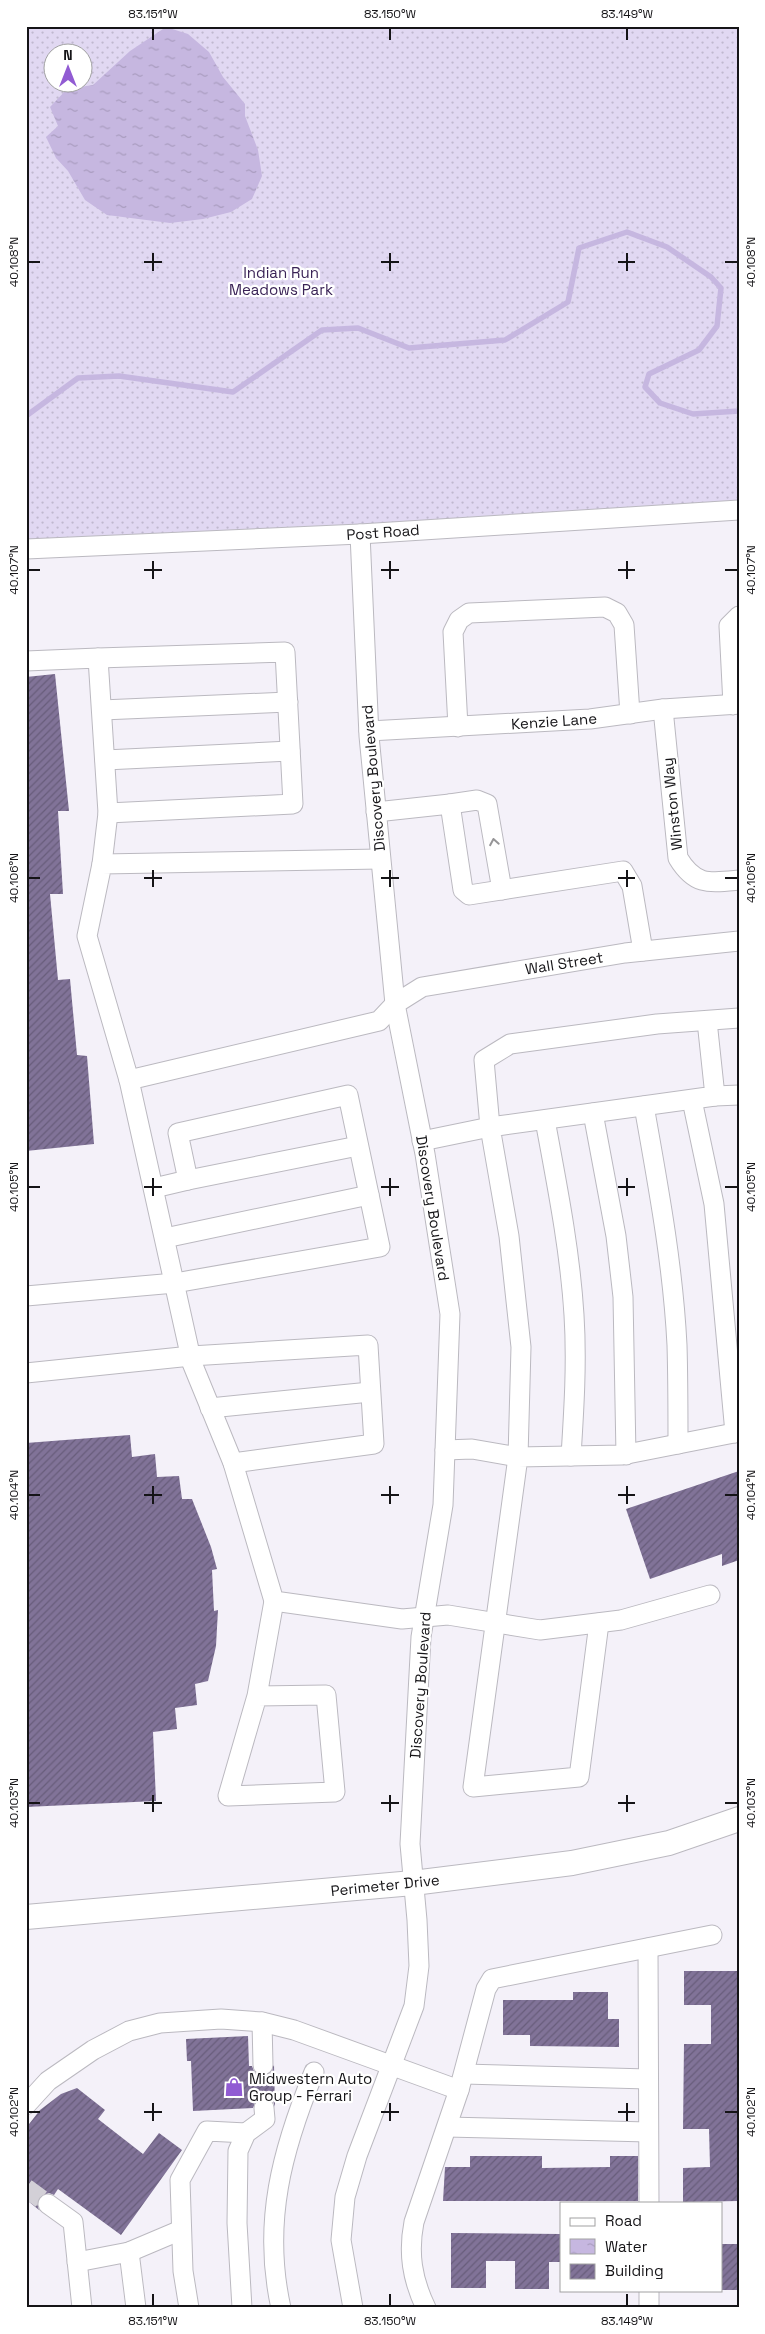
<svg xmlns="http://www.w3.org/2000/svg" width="765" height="2334" viewBox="0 0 765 2334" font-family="'Space Grotesk',sans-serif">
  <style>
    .grass { fill: url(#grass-dots); fill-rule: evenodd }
    .water { fill: url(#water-ripples) }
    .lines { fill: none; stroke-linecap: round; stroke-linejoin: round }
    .stream { stroke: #c6b7e0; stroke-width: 5.5 }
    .building { fill: url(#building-hatch) }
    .minor-tunnel { stroke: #d3d0d7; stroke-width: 19; stroke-dasharray: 19 9; stroke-linecap: butt }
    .minor-casing { stroke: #bbb9c0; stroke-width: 21 }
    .major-casing { stroke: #bbb9c0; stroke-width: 26 }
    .minor { stroke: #fff; stroke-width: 19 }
    .major { stroke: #fff; stroke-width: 24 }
    .oneway { stroke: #969597 }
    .ticks { fill: none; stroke: #151417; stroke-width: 2 }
    .labels { text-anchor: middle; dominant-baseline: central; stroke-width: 4.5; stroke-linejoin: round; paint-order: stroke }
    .park-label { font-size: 15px; fill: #3a2356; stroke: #fff }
    .street-label { font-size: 15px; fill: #151417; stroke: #fff }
    .poi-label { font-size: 15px; fill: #151417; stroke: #fff; text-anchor: start }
    .neatline { fill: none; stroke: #151417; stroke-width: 2 }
    .ticks-label { font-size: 12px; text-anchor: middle; fill: #151417 }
  </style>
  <defs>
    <pattern id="grass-dots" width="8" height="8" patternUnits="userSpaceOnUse" patternTransform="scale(1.25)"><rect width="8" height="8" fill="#e1d8f2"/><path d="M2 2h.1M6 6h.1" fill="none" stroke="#c0b8cf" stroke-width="1.8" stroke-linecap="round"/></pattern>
    <pattern id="water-ripples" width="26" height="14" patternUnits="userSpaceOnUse" patternTransform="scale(1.25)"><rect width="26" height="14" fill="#c6b7e0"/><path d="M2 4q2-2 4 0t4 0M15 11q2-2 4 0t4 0" fill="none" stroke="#a99cbf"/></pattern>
    <pattern id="building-hatch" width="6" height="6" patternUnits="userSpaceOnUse" patternTransform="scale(1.25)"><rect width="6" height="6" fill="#817398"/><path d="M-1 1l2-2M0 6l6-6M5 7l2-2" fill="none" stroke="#685d7b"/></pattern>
  </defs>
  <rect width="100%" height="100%" fill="#f4f1f9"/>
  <path class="grass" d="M26 26H739V510L26 549ZM52 52H82V82H52Z"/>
  <polygon class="water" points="166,27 188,34 209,52 223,77 245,104 245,116 258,150 262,176 252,199 231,212 203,219 170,223 107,215 85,200 68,171 56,158 46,137 58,126 50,107 67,89 93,85 130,51"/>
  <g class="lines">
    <polyline class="stream" points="26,416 78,378 119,376 233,392 322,330 358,328 409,348 505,340 568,302 579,248 627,232 667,247 711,277 721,288 717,326 699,350 649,374 645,387 660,403 693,414 739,411"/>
  </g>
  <g class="building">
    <polygon points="55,674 69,811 58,811 63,894 50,894 58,980 70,979 77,1055 87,1056 94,1144 26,1151 26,677"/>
    <polygon points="130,1435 132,1457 155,1454 157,1477 179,1476 182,1499 192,1499 211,1547 217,1569 212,1570 214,1611 218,1610 216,1646 208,1681 195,1684 197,1705 175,1708 177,1729 153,1732 156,1801 26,1807 26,1443"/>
    <polygon points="739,1471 739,1560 722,1566 722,1554 650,1579 626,1509"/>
    <polygon points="684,1971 739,1971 738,2201 683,2202 683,2168 710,2167 709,2129 683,2129 684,2044 711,2044 711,2005 684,2005"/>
    <polygon points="573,1992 608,1992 608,2019 619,2019 619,2047 530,2046 530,2035 503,2035 503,2000 573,2000"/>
    <polygon points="248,2036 249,2066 252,2066 254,2071 264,2076 269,2074 274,2065 275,2107 273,2101 263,2097 257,2099 253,2108 193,2111 191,2061 187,2061 186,2039"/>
    <polygon points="77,2088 105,2110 98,2119 143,2154 159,2133 182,2150 121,2235 58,2189 54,2195 49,2193 39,2197 37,2203 39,2210 28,2201 26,2197 26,2128 40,2110 61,2094"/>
    <polygon points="470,2156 542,2156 542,2168 610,2167 610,2156 638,2156 638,2201 443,2201 445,2167 470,2167"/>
    <polygon points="451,2233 561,2234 561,2262 549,2262 549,2289 515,2289 515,2261 486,2261 486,2288 451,2288"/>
    <polygon points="721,2244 737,2244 738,2290 721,2290"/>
  </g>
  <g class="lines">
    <g class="minor-tunnel">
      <polyline points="263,2065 264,2108"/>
      <polyline points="26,2188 48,2204"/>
    </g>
    <g class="minor-casing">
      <g id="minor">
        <polyline points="26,549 360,534 739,510"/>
        <polyline points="98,658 285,652 293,804 108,813"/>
        <polyline points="26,661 98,658 108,813 102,864"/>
        <polyline points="733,705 729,626 739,616"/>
        <path d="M663 709 678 858C695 886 709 883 739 880"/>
        <polyline points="102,710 288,702"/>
        <polyline points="458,727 453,632 459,620 469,613 605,607 617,613 624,625 630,714"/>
        <polyline points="369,731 590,719 663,709 739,704"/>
        <polyline points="105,760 290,751"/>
        <polyline points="450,804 477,800 487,804 502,890"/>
        <polyline points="376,812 450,804 463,890 469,895 623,871 632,886 643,951"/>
        <polyline points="129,1080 87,936 102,864 380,859"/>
        <polyline points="715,1096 739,1095"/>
        <polyline points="692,1100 714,1204 735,1433"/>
        <path d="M644 1106C658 1185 673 1265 677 1345 678 1378 678 1411 678 1444"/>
        <polyline points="593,1113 616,1236 623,1297 626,1455"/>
        <path d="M545 1120C557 1185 570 1250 574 1315 577 1362 574 1409 571 1456"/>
        <polyline points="422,1141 490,1127 484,1060 510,1044 657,1024 739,1018"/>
        <polyline points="188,1180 358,1146"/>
        <polyline points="165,1238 369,1195"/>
        <polyline points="26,1296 175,1283 380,1247 348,1095 178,1133 188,1180 154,1188"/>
        <polyline points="26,1373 191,1356 368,1345 374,1444 233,1463"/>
        <polyline points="210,1408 370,1392"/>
        <polyline points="445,1450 472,1449 518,1457 521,1347 509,1236 490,1127 715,1096 707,1021"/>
        <polyline points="710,1595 621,1620 540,1630 448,1615 402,1619 274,1601 233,1463 192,1363 129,1080 379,1021 395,1004 422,987 625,953 739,941"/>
        <polyline points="599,1623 579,1777 473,1787 518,1457 622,1455 739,1432"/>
        <polyline points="257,1696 326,1695 335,1792 228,1796 257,1696 274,1601"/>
        <polyline points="648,1948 649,2203"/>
        <polyline points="262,2022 263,2065"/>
        <polyline points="464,2074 648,2079"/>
        <polyline points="26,2105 48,2081 93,2050 129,2031 160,2023 221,2019 262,2022 294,2030 459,2090"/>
        <polyline points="447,2127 648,2132"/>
        <polyline points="48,2204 73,2222 82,2308"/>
        <polyline points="129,2252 136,2308"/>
        <polyline points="77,2262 129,2252 181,2230"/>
        <polyline points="649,2290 649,2308"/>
        <polyline points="189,2308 183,2271 180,2180 207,2131 246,2133"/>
        <polyline points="242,2308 237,2223 238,2151 246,2133 265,2119 264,2108"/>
        <path d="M281 2308C262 2223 282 2150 314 2072"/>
        <polyline points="353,2308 341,2240 345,2197 357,2156 414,2006 419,1966 417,1920 410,1844 421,1637 443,1505 450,1314 425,1154 395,1004 369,736 360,534"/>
        <path d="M426 2308C412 2279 408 2253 414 2222L459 2090 486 1989 492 1979 712 1935"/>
      </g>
    </g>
    <g class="major-casing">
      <polyline id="major" points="26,1917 413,1883 572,1863 669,1843 739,1819"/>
    </g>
    <use href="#minor" class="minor"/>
    <use href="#major" class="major"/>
  </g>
  <defs><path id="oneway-chevron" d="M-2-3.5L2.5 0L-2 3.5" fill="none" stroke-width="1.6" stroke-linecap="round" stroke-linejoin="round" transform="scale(1.25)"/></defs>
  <use class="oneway" href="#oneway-chevron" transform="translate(494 842) rotate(-100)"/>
  <path class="ticks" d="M153 28V40M390 28V40M627 28V40M153 253V271M390 253V271M627 253V271M28 262H40M144 262H162M381 262H399M618 262H635M725 262H738M153 561V579M390 561V579M627 561V579M28 570H40M144 570H162M381 570H399M618 570H635M725 570H738M153 870V887M390 870V887M627 870V887M28 878H40M144 878H162M381 878H399M618 878H635M725 878H738M153 1178V1196M390 1178V1196M627 1178V1196M28 1187H40M144 1187H162M381 1187H399M618 1187H635M725 1187H738M153 1486V1504M390 1486V1504M627 1486V1504M28 1495H40M144 1495H162M381 1495H399M618 1495H635M725 1495H738M153 1795V1812M390 1795V1812M627 1795V1812M28 1803H40M144 1803H162M381 1803H399M618 1803H635M725 1803H738M153 2103V2121M390 2103V2121M627 2103V2121M28 2112H40M144 2112H162M381 2112H399M618 2112H635M725 2112H738M153 2294V2306M390 2294V2306M627 2294V2306"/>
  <defs>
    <g id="shop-bare" transform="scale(1.5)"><path d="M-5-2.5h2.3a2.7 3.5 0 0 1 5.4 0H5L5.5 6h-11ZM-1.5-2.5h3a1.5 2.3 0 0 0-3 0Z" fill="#915bd3" stroke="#fff" stroke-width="2.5" paint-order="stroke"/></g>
  </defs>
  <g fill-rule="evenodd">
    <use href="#shop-bare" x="234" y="2087"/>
  </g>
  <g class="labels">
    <g class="park-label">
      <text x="281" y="272">Indian Run<tspan x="281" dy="17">Meadows Park</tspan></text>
    </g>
    <g class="street-label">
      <text transform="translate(383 532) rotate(-4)">Post Road</text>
      <text transform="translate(554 721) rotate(-4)">Kenzie Lane</text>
      <text transform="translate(373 778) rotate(-95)">Discovery Boulevard</text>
      <text transform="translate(672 804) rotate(-96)">Winston Way</text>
      <text transform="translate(564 963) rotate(-9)">Wall Street</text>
      <text transform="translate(433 1208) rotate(81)">Discovery Boulevard</text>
      <text transform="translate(420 1685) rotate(-86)">Discovery Boulevard</text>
      <text transform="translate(385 1885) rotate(-6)">Perimeter Drive</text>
    </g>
    <g class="poi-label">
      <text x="249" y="2078">Midwestern Auto<tspan x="249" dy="17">Group - Ferrari</tspan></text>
    </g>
  </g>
  <rect width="765" height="2334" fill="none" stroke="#ffffff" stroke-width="55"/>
  <rect x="560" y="2202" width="162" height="90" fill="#ffffff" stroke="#a1a1a2"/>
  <rect x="570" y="2218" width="25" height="8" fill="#ffffff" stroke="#a1a1a2"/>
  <text x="605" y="2226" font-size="15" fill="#151417">Road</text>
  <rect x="570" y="2239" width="25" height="15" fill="url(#water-ripples)" stroke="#a1a1a2"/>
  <text x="605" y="2252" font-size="15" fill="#151417">Water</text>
  <rect x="570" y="2264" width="25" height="15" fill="url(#building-hatch)" stroke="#a1a1a2"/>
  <text x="605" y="2276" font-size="15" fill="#151417">Building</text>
  <g transform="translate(68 68)"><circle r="24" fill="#ffffff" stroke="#a1a1a2"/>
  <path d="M0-4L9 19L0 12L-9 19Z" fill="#915bd3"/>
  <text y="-8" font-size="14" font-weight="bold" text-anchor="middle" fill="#151417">N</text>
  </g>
  <rect x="28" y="28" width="710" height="2278" class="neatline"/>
  <g class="ticks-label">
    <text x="153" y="18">83.151°W</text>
    <text x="390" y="18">83.150°W</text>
    <text x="627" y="18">83.149°W</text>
    <text transform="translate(14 262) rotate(-90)" y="4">40.108°N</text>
    <text transform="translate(751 262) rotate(-90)" y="4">40.108°N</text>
    <text transform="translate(14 570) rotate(-90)" y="4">40.107°N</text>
    <text transform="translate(751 570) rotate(-90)" y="4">40.107°N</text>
    <text transform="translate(14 878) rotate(-90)" y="4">40.106°N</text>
    <text transform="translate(751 878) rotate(-90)" y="4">40.106°N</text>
    <text transform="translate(14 1187) rotate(-90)" y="4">40.105°N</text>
    <text transform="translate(751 1187) rotate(-90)" y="4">40.105°N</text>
    <text transform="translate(14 1495) rotate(-90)" y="4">40.104°N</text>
    <text transform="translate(751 1495) rotate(-90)" y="4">40.104°N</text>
    <text transform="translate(14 1803) rotate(-90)" y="4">40.103°N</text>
    <text transform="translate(751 1803) rotate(-90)" y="4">40.103°N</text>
    <text transform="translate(14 2112) rotate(-90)" y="4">40.102°N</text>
    <text transform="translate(751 2112) rotate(-90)" y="4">40.102°N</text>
    <text x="153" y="2325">83.151°W</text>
    <text x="390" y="2325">83.150°W</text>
    <text x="627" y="2325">83.149°W</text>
  </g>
</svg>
